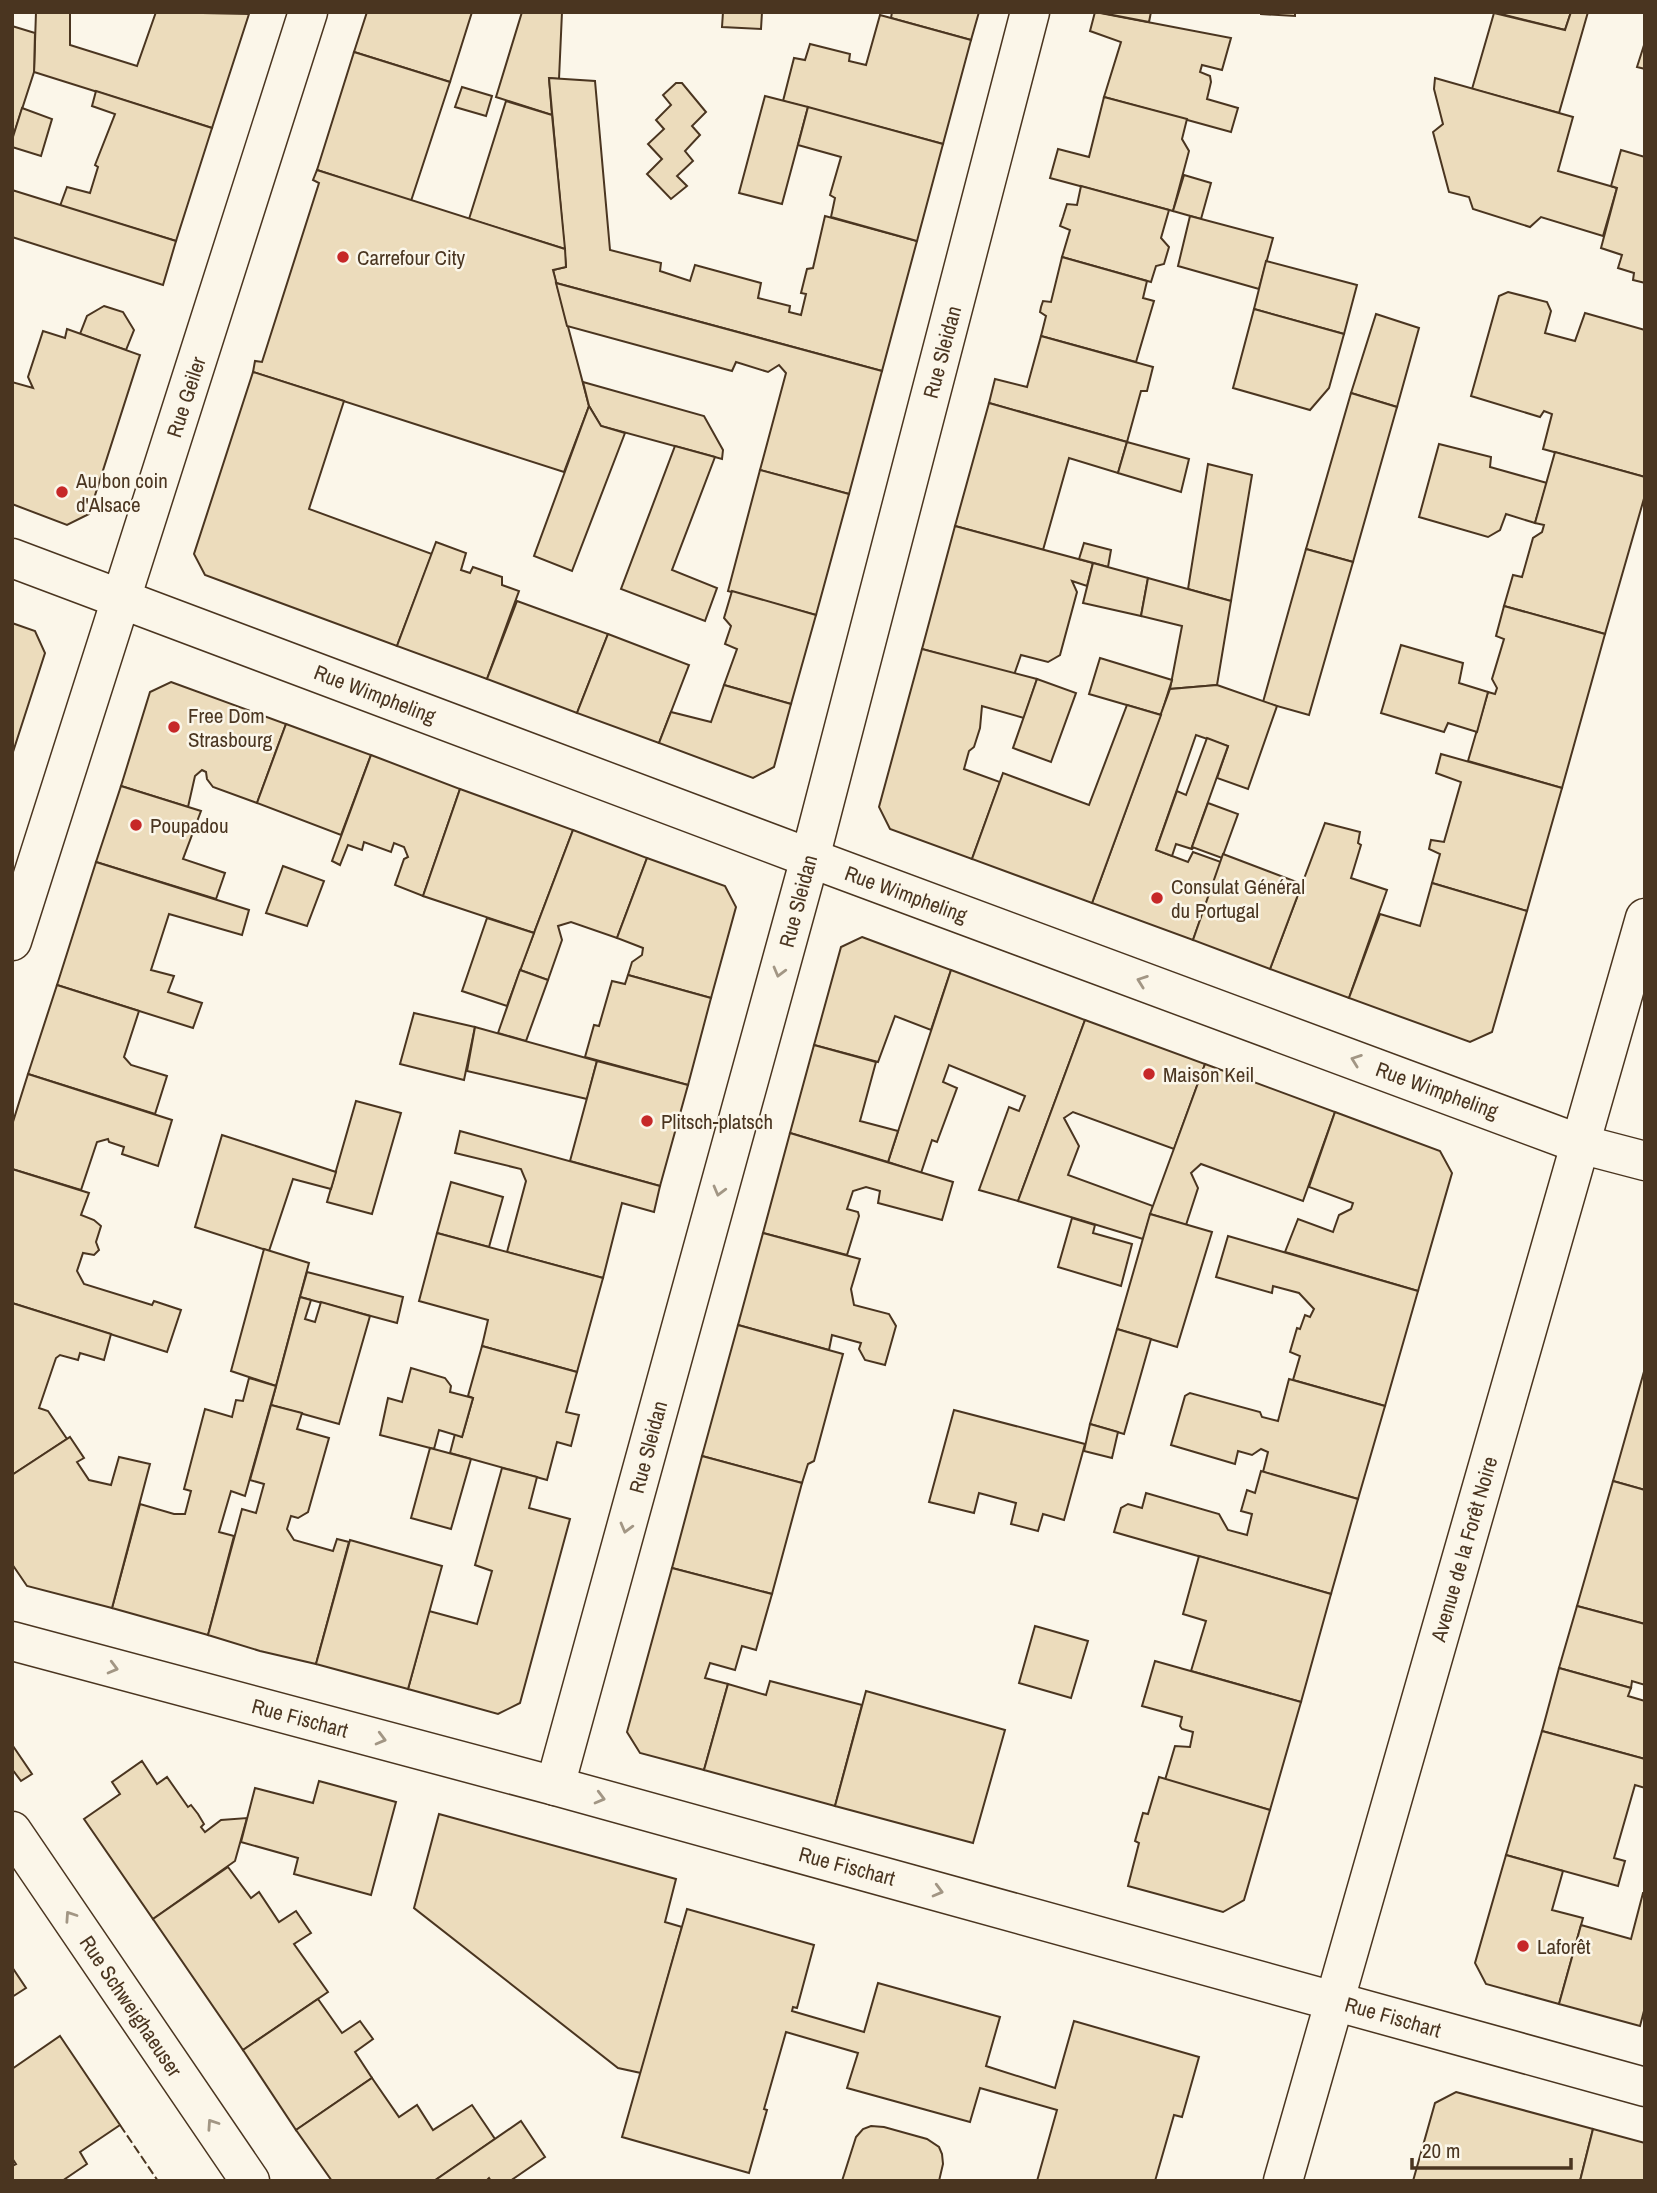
<svg xmlns="http://www.w3.org/2000/svg" width="1657" height="2193" viewBox="0 0 1657 2193" font-family="'Archivo Narrow',sans-serif">
  <style>
    .building { fill: #ecdcbc; stroke: #4a3520; stroke-width: 2 }
    .lines { fill: none; stroke-linecap: round; stroke-linejoin: round }
    .street-casing { stroke: #4a3520; stroke-width: 41 }
    .primary-casing { stroke: #4a3520; stroke-width: 41 }
    .street { stroke: #fbf6e9; stroke-width: 38 }
    .primary { stroke: #fbf6e9; stroke-width: 38 }
    .fence { stroke: #4a3520; stroke-width: 2; stroke-dasharray: 9 3.5; stroke-linecap: butt }
    .oneway { stroke: #a29684 }
    .poi-dot { fill: #c62828; stroke: #fbf6e9; stroke-width: 2.5 }
    .labels { text-anchor: middle; dominant-baseline: central; stroke-width: 5; stroke-linejoin: round; paint-order: stroke }
    .poi-label { font-size: 21px; fill: #4a3520; stroke: #fbf6e9; text-anchor: start }
    .street-label { font-size: 21px; fill: #4a3520; stroke: #fbf6e9 }
  </style>
  <rect width="100%" height="100%" fill="#fbf6e9"/>
  <g class="building">
    <polygon points="36,12 70,12 70,45 137,66 156,12 249,14 212,128 34,72"/>
    <polygon points="367,12 472,12 450,82 354,52"/>
    <polygon points="522,12 562,12 559,79 549,78 552,115 496,97"/>
    <polygon points="723,12 762,12 761,29 722,27"/>
    <polygon points="892,12 979,12 971,40 891,18"/>
    <polygon points="1095,12 1231,38 1222,70 1202,65 1200,72 1210,76 1211,82 1207,99 1238,108 1231,132 1104,97 1121,42 1090,31"/>
    <polygon points="1097,12 1151,12 1149,22"/>
    <polygon points="1261,12 1295,12 1295,16 1261,14"/>
    <polygon points="1493,12 1571,12 1565,30"/>
    <polygon points="1571,12 1588,12 1559,113 1472,89 1494,13 1565,30"/>
    <polygon points="880,15 971,40 943,144 783,101 794,58 805,60 810,44 850,54 849,61 866,65"/>
    <polygon points="12,26 35,33 34,72 12,140"/>
    <polygon points="1645,42 1645,69 1637,67"/>
    <polygon points="354,52 450,82 411,201 317,170"/>
    <polygon points="549,78 595,81 610,250 661,263 660,271 690,281 695,265 761,283 758,298 790,306 789,312 801,315 806,294 801,293 807,269 813,268 825,216 917,241 882,371 556,283 553,270 566,267"/>
    <polygon points="1435,78 1573,117 1558,171 1617,188 1603,236 1541,217 1530,227 1473,209 1469,197 1449,192 1433,132 1443,124 1434,89"/>
    <polygon points="676,83 682,83 706,112 692,126 700,135 685,151 693,161 677,176 687,186 671,199 647,174 662,159 648,144 664,129 656,120 671,105 663,95"/>
    <polygon points="462,87 492,96 486,116 455,107"/>
    <polygon points="96,91 212,128 176,241 60,206 67,187 90,193 98,167 95,165 115,114 92,106"/>
    <polygon points="765,96 808,107 782,204 739,193"/>
    <polygon points="1104,97 1187,119 1182,139 1189,151 1173,211 1050,178 1058,149 1089,157"/>
    <polygon points="506,101 552,115 565,249 469,219"/>
    <polygon points="808,107 943,144 917,241 831,217 835,198 830,195 841,157 798,145"/>
    <polygon points="22,108 52,119 41,156 12,147 12,140"/>
    <polygon points="1621,150 1645,157 1645,283 1633,280 1634,273 1618,268 1622,255 1601,248 1617,188 1611,186"/>
    <polygon points="317,170 565,249 566,267 553,270 589,406 564,472 253,372 255,361 262,362 319,183 313,180"/>
    <polygon points="1184,175 1211,183 1201,219 1173,211"/>
    <polygon points="1081,186 1169,210 1161,238 1169,247 1164,264 1156,266 1151,282 1062,257 1070,230 1060,226 1063,217 1067,204 1077,205"/>
    <polygon points="12,190 176,241 163,285 12,237"/>
    <polygon points="1190,216 1273,238 1259,289 1178,266"/>
    <polygon points="1062,257 1147,281 1143,298 1154,301 1136,362 1041,336 1046,316 1040,312 1041,307 1043,301 1051,302"/>
    <polygon points="1266,261 1357,285 1344,334 1254,309"/>
    <polygon points="556,283 882,371 849,494 760,470 786,373 779,365 768,372 736,362 732,371 567,326"/>
    <polygon points="1508,292 1547,302 1551,311 1545,333 1575,341 1585,313 1645,330 1645,477 1543,449 1552,414 1544,411 1540,417 1471,396 1499,296"/>
    <polygon points="104,306 123,312 134,330 126,350 80,334 87,316"/>
    <polygon points="1254,309 1344,334 1329,388 1310,410 1233,388"/>
    <polygon points="1376,314 1419,328 1397,407 1351,393"/>
    <polygon points="67,329 140,355 89,514 67,525 12,504 12,382 33,388 28,377 43,331 65,338"/>
    <polygon points="1041,336 1153,367 1147,391 1141,391 1127,442 989,403 995,379 1027,387"/>
    <polygon points="253,372 344,401 309,509 432,554 397,646 205,575 194,554"/>
    <polygon points="583,382 704,416 723,450 722,459 601,426 589,406"/>
    <polygon points="1351,393 1397,407 1353,562 1306,549"/>
    <polygon points="989,403 1127,442 1118,473 1069,458 1043,550 955,526"/>
    <polygon points="589,406 601,426 625,433 572,571 534,556"/>
    <polygon points="1127,442 1189,459 1181,492 1118,473"/>
    <polygon points="1439,444 1491,457 1490,467 1547,483 1535,523 1506,514 1500,530 1488,537 1419,517"/>
    <polygon points="675,446 715,457 672,570 717,588 705,621 621,589"/>
    <polygon points="1555,452 1645,477 1645,495 1605,634 1504,606 1513,575 1522,577 1533,538 1542,532 1544,525 1535,523"/>
    <polygon points="1208,464 1252,475 1231,601 1188,589"/>
    <polygon points="760,470 849,494 816,615 728,591"/>
    <polygon points="955,526 1093,563 1087,586 1072,581 1077,592 1060,655 1048,662 1021,655 1014,675 922,649"/>
    <polygon points="436,542 466,553 461,570 470,573 473,567 502,577 502,585 519,591 487,679 397,646"/>
    <polygon points="1084,543 1111,550 1108,567 1079,559"/>
    <polygon points="1306,549 1353,562 1309,715 1263,702"/>
    <polygon points="1093,563 1148,578 1141,616 1083,603"/>
    <polygon points="1148,578 1231,601 1217,685 1170,689 1182,626 1141,616"/>
    <polygon points="732,591 816,615 791,704 724,685 737,649 725,644 731,626 724,618"/>
    <polygon points="517,601 608,634 577,713 487,679"/>
    <polygon points="1504,606 1605,634 1562,788 1468,761 1488,692 1495,694 1497,688 1492,679 1504,639 1496,636"/>
    <polygon points="12,623 35,631 45,653 12,755"/>
    <polygon points="608,634 689,665 659,743 577,713"/>
    <polygon points="1401,645 1463,663 1459,683 1488,692 1477,732 1448,723 1444,732 1381,713"/>
    <polygon points="922,649 1037,679 1024,718 982,706 980,728 974,747 969,751 964,769 1000,782 972,859 890,829 879,807"/>
    <polygon points="1100,658 1172,680 1161,715 1089,694"/>
    <polygon points="1037,679 1076,693 1051,762 1013,748"/>
    <polygon points="171,682 286,724 257,803 213,787 207,779 206,772 202,770 195,776 188,807 121,786 150,692"/>
    <polygon points="724,685 791,704 774,767 753,778 659,743 671,712 711,722"/>
    <polygon points="1217,685 1277,706 1248,789 1217,778 1228,746 1196,735 1156,850 1188,862 1193,852 1221,862 1193,940 1092,903 1170,689"/>
    <polygon points="1127,705 1161,715 1092,903 972,859 1003,773 1089,805"/>
    <polygon points="286,724 371,755 341,835 257,803"/>
    <polygon points="1207,738 1228,746 1192,847 1194,847 1192,849 1176,844 1172,856 1156,850 1177,791 1186,795"/>
    <polygon points="1441,754 1562,788 1527,911 1432,883 1440,854 1429,849 1431,840 1444,842 1461,782 1436,773"/>
    <polygon points="371,755 460,789 423,896 395,885 404,859 408,857 404,847 394,843 391,852 364,842 362,850 348,845 340,865 332,861"/>
    <polygon points="121,786 201,811 183,859 225,873 216,899 96,862"/>
    <polygon points="460,789 573,830 534,933 423,896"/>
    <polygon points="1208,803 1238,814 1222,858 1192,847"/>
    <polygon points="1325,823 1360,832 1358,843 1361,845 1351,878 1387,890 1349,998 1270,969"/>
    <polygon points="573,830 647,858 617,938 571,922 558,926 562,940 548,980 520,970"/>
    <polygon points="1223,854 1302,884 1270,969 1193,940"/>
    <polygon points="647,858 725,886 736,907 711,998 628,975 632,962 642,955 643,948 617,938"/>
    <polygon points="96,862 249,910 242,935 169,914 151,970 174,976 168,992 202,1003 193,1028 57,985"/>
    <polygon points="283,866 324,881 307,926 266,913"/>
    <polygon points="1432,883 1527,911 1492,1032 1470,1042 1349,998 1380,914 1420,926"/>
    <polygon points="487,918 534,933 507,1006 462,991"/>
    <polygon points="862,937 951,970 931,1030 895,1016 878,1062 814,1045 841,947"/>
    <polygon points="520,970 548,980 526,1041 498,1033"/>
    <polygon points="951,970 1085,1020 1018,1201 979,1190 1009,1107 1019,1111 1025,1096 949,1065 943,1082 957,1088 937,1142 932,1140 921,1173 888,1162"/>
    <polygon points="628,975 711,998 688,1085 585,1057 594,1025 599,1026 612,981 625,984"/>
    <polygon points="57,985 139,1011 124,1057 131,1065 167,1076 155,1114 28,1074"/>
    <polygon points="414,1013 475,1027 464,1080 400,1064"/>
    <polygon points="1085,1020 1205,1064 1174,1149 1073,1112 1064,1118 1079,1146 1068,1175 1153,1206 1143,1239 1018,1201"/>
    <polygon points="475,1027 597,1061 587,1099 467,1071"/>
    <polygon points="814,1045 876,1062 860,1121 898,1131 888,1162 790,1133"/>
    <polygon points="597,1061 688,1085 660,1186 570,1161"/>
    <polygon points="1205,1064 1335,1112 1303,1201 1201,1164 1191,1173 1198,1188 1186,1225 1150,1214"/>
    <polygon points="28,1074 172,1120 158,1166 122,1154 124,1147 109,1142 108,1139 97,1142 81,1190 12,1169 12,1125"/>
    <polygon points="356,1101 401,1113 372,1214 327,1202"/>
    <polygon points="1335,1112 1440,1151 1452,1173 1418,1291 1285,1252 1298,1219 1333,1232 1339,1215 1351,1209 1353,1203 1309,1187"/>
    <polygon points="460,1131 660,1186 654,1212 622,1203 603,1278 507,1252 526,1181 521,1169 455,1153"/>
    <polygon points="790,1133 953,1182 942,1220 878,1203 880,1191 866,1187 853,1191 847,1209 858,1212 859,1216 847,1255 763,1233"/>
    <polygon points="222,1135 336,1172 331,1189 293,1179 269,1251 195,1227"/>
    <polygon points="12,1169 89,1193 81,1215 94,1220 101,1226 96,1242 99,1250 94,1255 83,1253 77,1271 84,1284 152,1305 154,1301 181,1310 167,1352 12,1303"/>
    <polygon points="451,1182 503,1197 489,1247 437,1233"/>
    <polygon points="1150,1214 1212,1232 1177,1347 1117,1329"/>
    <polygon points="1072,1218 1095,1225 1093,1233 1132,1244 1121,1286 1058,1267"/>
    <polygon points="437,1233 603,1278 577,1372 482,1346 488,1320 419,1301"/>
    <polygon points="763,1233 860,1259 851,1289 854,1305 889,1314 896,1326 885,1365 865,1360 859,1349 861,1343 832,1335 829,1350 738,1325"/>
    <polygon points="1228,1236 1418,1291 1385,1406 1293,1380 1300,1356 1290,1352 1297,1328 1300,1329 1305,1315 1310,1317 1314,1309 1299,1293 1273,1286 1272,1293 1216,1277"/>
    <polygon points="264,1249 309,1263 276,1386 231,1371"/>
    <polygon points="307,1272 403,1297 397,1323 300,1297"/>
    <polygon points="300,1297 311,1300 305,1319 315,1322 321,1302 370,1316 339,1424 271,1405"/>
    <polygon points="12,1303 111,1334 104,1360 80,1353 78,1360 60,1355 56,1358 39,1408 48,1411 67,1439 12,1475"/>
    <polygon points="738,1325 843,1354 814,1461 808,1464 802,1483 702,1456"/>
    <polygon points="1117,1329 1151,1339 1124,1434 1090,1424"/>
    <polygon points="482,1346 577,1372 566,1412 579,1415 571,1446 557,1442 547,1480 450,1453 455,1434 462,1437 473,1398 468,1396"/>
    <polygon points="411,1368 445,1378 451,1386 450,1392 473,1398 462,1437 439,1430 434,1449 380,1435 388,1398 402,1402"/>
    <polygon points="1645,1368 1645,1490 1613,1481"/>
    <polygon points="249,1378 276,1386 245,1496 231,1491 219,1532 234,1536 208,1635 112,1608 140,1504 174,1514 185,1514 191,1491 184,1489 205,1409 232,1417 236,1400 243,1401"/>
    <polygon points="1289,1379 1385,1406 1358,1499 1263,1472 1268,1452 1261,1449 1252,1455 1238,1451 1235,1464 1171,1445 1185,1396 1190,1393 1260,1412 1262,1417 1278,1421"/>
    <polygon points="271,1405 302,1413 297,1429 329,1438 308,1512 298,1518 291,1516 287,1529 294,1540 333,1551 337,1539 349,1542 316,1664 260,1651 208,1635 242,1509 256,1513 264,1484 250,1480"/>
    <polygon points="954,1410 1085,1444 1064,1520 1043,1514 1038,1531 1011,1524 1016,1503 979,1493 974,1513 929,1502"/>
    <polygon points="1090,1424 1118,1432 1112,1458 1084,1451"/>
    <polygon points="70,1437 84,1458 77,1462 89,1480 111,1485 119,1457 150,1464 112,1608 27,1586 12,1564 12,1475"/>
    <polygon points="430,1448 471,1459 451,1529 411,1518"/>
    <polygon points="702,1456 802,1483 772,1594 672,1568"/>
    <polygon points="502,1468 537,1477 529,1508 570,1519 520,1703 498,1714 408,1689 429,1611 477,1624 492,1571 475,1565"/>
    <polygon points="1261,1471 1358,1499 1331,1594 1114,1532 1121,1508 1128,1504 1142,1508 1146,1493 1219,1514 1228,1530 1247,1535 1252,1514 1241,1511 1247,1490 1255,1493"/>
    <polygon points="1613,1481 1645,1490 1645,1624 1577,1606"/>
    <polygon points="350,1540 442,1566 408,1689 316,1664"/>
    <polygon points="1199,1556 1331,1594 1301,1702 1191,1671 1206,1621 1183,1614"/>
    <polygon points="672,1568 772,1594 756,1650 742,1646 735,1670 710,1663 705,1678 728,1684 704,1770 640,1753 627,1732"/>
    <polygon points="1577,1606 1645,1624 1645,1685 1632,1681 1631,1688 1559,1668"/>
    <polygon points="1035,1626 1088,1641 1071,1698 1019,1683"/>
    <polygon points="1155,1661 1301,1702 1270,1810 1165,1780 1175,1746 1190,1747 1193,1732 1182,1729 1180,1726 1182,1717 1142,1706"/>
    <polygon points="1559,1668 1631,1688 1628,1696 1645,1701 1645,1759 1542,1731"/>
    <polygon points="770,1681 862,1705 835,1806 704,1770 728,1684 766,1695"/>
    <polygon points="866,1691 1005,1730 973,1843 835,1806"/>
    <polygon points="1542,1731 1645,1759 1645,1788 1635,1785 1614,1858 1625,1861 1618,1886 1506,1855"/>
    <polygon points="13,1746 32,1774 21,1781 12,1769"/>
    <polygon points="142,1761 157,1784 167,1777 188,1807 191,1805 198,1814 204,1824 201,1827 205,1832 221,1820 247,1818 235,1861 153,1919 84,1819 120,1794 112,1782"/>
    <polygon points="1159,1777 1270,1810 1244,1900 1223,1912 1128,1886 1139,1843 1135,1841 1143,1813 1148,1814"/>
    <polygon points="319,1781 396,1802 371,1895 294,1874 298,1858 241,1842 255,1788 313,1803"/>
    <polygon points="439,1814 676,1879 665,1922 682,1927 641,2073 618,2068 414,1908"/>
    <polygon points="1506,1855 1563,1871 1552,1910 1583,1918 1559,2004 1486,1984 1475,1963"/>
    <polygon points="228,1867 251,1898 259,1892 279,1922 296,1911 311,1933 294,1944 328,1992 243,2050 153,1919"/>
    <polygon points="1643,1893 1645,1893 1645,2007 1640,2026 1559,2004 1581,1925 1631,1939"/>
    <polygon points="687,1909 814,1945 797,2008 793,2007 792,2011 864,2032 878,1983 1000,2017 986,2066 1055,2088 1074,2021 1199,2057 1182,2117 1174,2115 1155,2181 1037,2181 1057,2110 980,2088 970,2122 847,2088 858,2053 786,2032 764,2109 767,2110 749,2173 622,2137"/>
    <polygon points="12,1967 26,1988 12,1997"/>
    <polygon points="318,1999 342,2033 360,2021 373,2039 355,2052 372,2078 296,2130 243,2050"/>
    <polygon points="60,2036 120,2125 80,2152 87,2164 62,2181 12,2181 12,2166 16,2164 12,2158 12,2069"/>
    <polygon points="372,2078 399,2117 417,2105 433,2130 472,2105 495,2139 434,2181 332,2181 296,2130"/>
    <polygon points="1456,2092 1593,2129 1580,2181 1413,2181 1435,2103"/>
    <polygon points="521,2121 545,2157 510,2181 491,2181 489,2178 486,2181 434,2181"/>
    <polygon points="871,2126 884,2127 927,2139 939,2147 942,2154 943,2164 939,2181 842,2181 856,2137 863,2129"/>
    <polygon points="1593,2129 1645,2143 1645,2181 1580,2181"/>
  </g>
  <g class="lines">
    <g class="street-casing">
      <g id="street">
        <polyline points="12,558 810,858 1580,1144 1645,1161"/>
        <polyline points="12,941 308,12"/>
        <polyline points="12,1641 555,1786 1645,2087"/>
        <polyline points="555,1786 810,858 1030,12"/>
        <polyline points="12,1831 250,2181"/>
      </g>
    </g>
    <g class="primary-casing">
      <polyline id="primary" points="1283,2181 1645,918"/>
    </g>
    <use href="#street" class="street"/>
    <use href="#primary" class="primary"/>
    <polyline class="fence" points="120,2125 158,2181"/>
  </g>
  <defs><path id="oneway-chevron" d="M-2-3.5L2.5 0L-2 3.5" fill="none" stroke-width="1.6" stroke-linecap="round" stroke-linejoin="round" transform="scale(1.75)"/></defs>
  <g class="oneway">
    <use href="#oneway-chevron" transform="translate(779 972) rotate(105)"/>
    <use href="#oneway-chevron" transform="translate(1142 981) rotate(-160)"/>
    <use href="#oneway-chevron" transform="translate(1356 1060) rotate(-160)"/>
    <use href="#oneway-chevron" transform="translate(719 1191) rotate(105)"/>
    <use href="#oneway-chevron" transform="translate(626 1528) rotate(105)"/>
    <use href="#oneway-chevron" transform="translate(113 1668) rotate(15)"/>
    <use href="#oneway-chevron" transform="translate(381 1739) rotate(15)"/>
    <use href="#oneway-chevron" transform="translate(600 1798) rotate(15)"/>
    <use href="#oneway-chevron" transform="translate(938 1891) rotate(15)"/>
    <use href="#oneway-chevron" transform="translate(70 1916) rotate(-124)"/>
    <use href="#oneway-chevron" transform="translate(212 2124) rotate(-124)"/>
  </g>
  <g class="poi-dot">
    <circle cx="343" cy="257" r="7"/>
    <circle cx="62" cy="492" r="7"/>
    <circle cx="174" cy="727" r="7"/>
    <circle cx="136" cy="825" r="7"/>
    <circle cx="1157" cy="898" r="7"/>
    <circle cx="1149" cy="1074" r="7"/>
    <circle cx="647" cy="1121" r="7"/>
    <circle cx="1523" cy="1946" r="7"/>
  </g>
  <g class="labels">
    <g class="poi-label">
      <text x="357" y="257">Carrefour City</text>
      <text x="76" y="480">Au bon coin<tspan x="76" dy="24">d'Alsace</tspan></text>
      <text x="188" y="715">Free Dom<tspan x="188" dy="24">Strasbourg</tspan></text>
      <text x="150" y="825">Poupadou</text>
      <text x="1171" y="886">Consulat Général<tspan x="1171" dy="24">du Portugal</tspan></text>
      <text x="1163" y="1074">Maison Keil</text>
      <text x="661" y="1121">Plitsch-platsch</text>
      <text x="1537" y="1946">Laforêt</text>
    </g>
    <g class="street-label">
      <text transform="translate(942 352) rotate(-75)">Rue Sleidan</text>
      <text transform="translate(186 397) rotate(-72)">Rue Geiler</text>
      <text transform="translate(375 694) rotate(21)">Rue Wimpheling</text>
      <text transform="translate(906 894) rotate(20)">Rue Wimpheling</text>
      <text transform="translate(798 901) rotate(-75)">Rue Sleidan</text>
      <text transform="translate(1437 1090) rotate(20)">Rue Wimpheling</text>
      <text transform="translate(648 1447) rotate(-75)">Rue Sleidan</text>
      <text transform="translate(1464 1549) rotate(-74)">Avenue de la Forêt Noire</text>
      <text transform="translate(300 1718) rotate(15)">Rue Fischart</text>
      <text transform="translate(847 1866) rotate(15)">Rue Fischart</text>
      <text transform="translate(131 2006) rotate(56)">Rue Schweighaeuser</text>
      <text transform="translate(1393 2017) rotate(16)">Rue Fischart</text>
    </g>
  </g>
  <rect width="1657" height="2193" fill="none" stroke="#4a3520" stroke-width="28"/>
  <path d="M1412 2158v10h159v-10" fill="none" stroke="#4a3520" stroke-width="3.5"/>
  <text x="1422" y="2158" font-size="21" fill="#4a3520" stroke="#fbf6e9" stroke-width="5" paint-order="stroke">20 m</text>
</svg>
